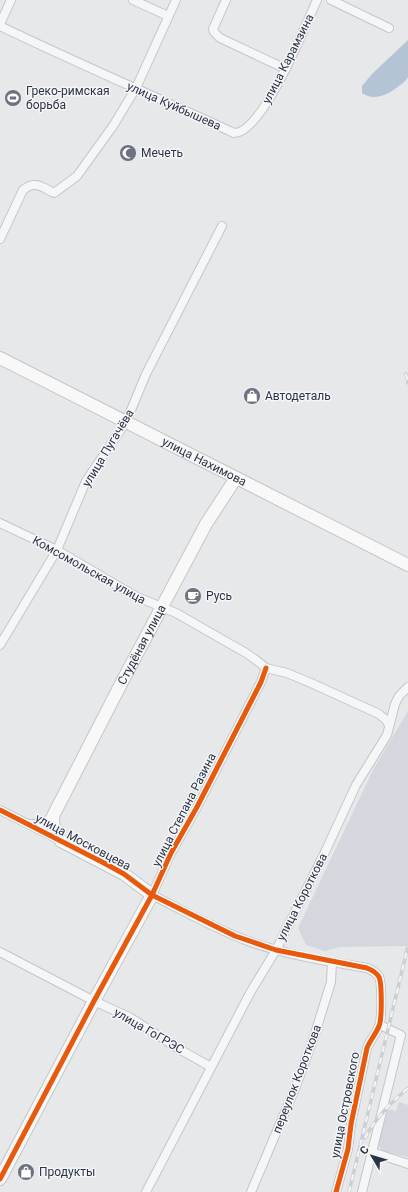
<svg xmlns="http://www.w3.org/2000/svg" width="408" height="1192" viewBox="0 0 408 1192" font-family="Roboto,sans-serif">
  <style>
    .built { fill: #d4d7dd }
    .water { fill: #b4c4d5 }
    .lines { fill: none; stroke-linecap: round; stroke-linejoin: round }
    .street-casing { stroke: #c4c6c8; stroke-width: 10 }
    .secondary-casing { stroke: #c4c6c8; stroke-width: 14 }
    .street { stroke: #f5f6f7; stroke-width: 8 }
    .secondary { stroke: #f8f8f8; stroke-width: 12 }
    .rail-casing { stroke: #cecfd2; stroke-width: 3.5 }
    .rail { stroke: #f4f6f9; stroke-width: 2; stroke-dasharray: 6; stroke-linecap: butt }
    .cycleway-casing { stroke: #f4f6f9; stroke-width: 8 }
    .cycleway { stroke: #e8590c; stroke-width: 5 }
    .labels { text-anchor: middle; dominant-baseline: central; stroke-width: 3; stroke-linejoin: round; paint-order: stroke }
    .street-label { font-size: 12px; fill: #2b3445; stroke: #f4f6f9 }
    .poi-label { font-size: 12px; fill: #2b3445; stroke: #f4f6f9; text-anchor: start }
  </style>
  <rect width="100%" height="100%" fill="#e6e8ea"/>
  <g class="built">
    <polygon points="408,711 408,946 340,947 325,951 306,945 298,928 373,770"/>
    <polygon points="399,1102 408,1105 408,1157 382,1151 378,1145 388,1109 396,1111"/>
  </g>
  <path class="water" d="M408 40C408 47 408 72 408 77 406 81 402 84 399 86 389 94 374 102 362 93V86L372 74Z"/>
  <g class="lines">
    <g class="street-casing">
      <g id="street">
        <polyline points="133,0 168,16"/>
        <polyline points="226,0 213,29 214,32 220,38 286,69"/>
        <polyline points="331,0 389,28"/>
        <polyline points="0,24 11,0"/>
        <path d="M0 26C77 63 156 97 234 133 263 133 305 26 317 0"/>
        <path d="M0 239 23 190C35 180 42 187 54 193L77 176 113 126 136 88 176 0"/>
        <polyline points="0,523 57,550 135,596 176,613 246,653 256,660 266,668 287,673 311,683 379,714 386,720 389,725"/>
        <polyline points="0,645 57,550 86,481 126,422 146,374 222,226"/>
        <path d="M266 668 261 682 197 807 171 853 152 895C184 911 215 929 248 941 286 955 327 961 367 968 372 970 376 972 379 977 382 983 382 1020 379 1026 376 1034 370 1040 367 1048L351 1124 348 1149 336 1192"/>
        <polyline points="0,810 60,840"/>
        <polyline points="30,824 42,824 53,816"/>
        <polyline points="0,952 94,1001 131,1018 179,1049 211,1067"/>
        <polyline points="372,1152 408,1164"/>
        <polyline points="146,1192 250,993 276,950 325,852 356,785 387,735 395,704 399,696 408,687"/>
        <polyline points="251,1192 296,1086 314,1037 331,982 332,962"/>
        <polyline points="362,1192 401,1035 380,1025"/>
      </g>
    </g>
    <g class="secondary-casing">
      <g id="secondary">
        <path id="s1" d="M0 358 408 565"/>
        <path id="s2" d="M0 1179 94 1001 152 895 124 874 61 841C54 832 53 826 53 816L123 680 206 524 236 478"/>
      </g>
    </g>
    <use href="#street" class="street"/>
    <use href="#secondary" class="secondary"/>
    <g class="rail-casing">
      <g id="rail">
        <polyline points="406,374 408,383"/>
        <path d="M365 1138C376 1117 391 1103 408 1088"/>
        <polyline points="349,1192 408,946"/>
      </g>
    </g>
    <use href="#rail" class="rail"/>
    <g class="cycleway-casing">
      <g id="cycleway">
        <path d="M0 810 104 863 124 874 152 895 235 936 276 950 367 968C372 970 376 972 379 977 382 983 382 1020 379 1026 376 1034 370 1040 367 1048L351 1124 348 1149 336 1192"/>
        <polyline points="0,1179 94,1001 152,895 171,853 197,807 261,682 266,668"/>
      </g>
    </g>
    <use href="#cycleway" class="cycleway"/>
  </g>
  <defs>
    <g id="stadium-disc" transform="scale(0.9)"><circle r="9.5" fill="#6c737f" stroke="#f4f6f9"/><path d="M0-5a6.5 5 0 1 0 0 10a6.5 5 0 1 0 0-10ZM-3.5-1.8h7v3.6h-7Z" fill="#fff"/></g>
    <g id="mosque-disc" transform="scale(0.9)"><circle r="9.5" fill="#6c737f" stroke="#f4f6f9"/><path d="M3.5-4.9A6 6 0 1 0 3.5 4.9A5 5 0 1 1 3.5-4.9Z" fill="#fff"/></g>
    <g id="shop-disc" transform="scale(0.9)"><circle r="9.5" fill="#6c737f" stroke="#f4f6f9"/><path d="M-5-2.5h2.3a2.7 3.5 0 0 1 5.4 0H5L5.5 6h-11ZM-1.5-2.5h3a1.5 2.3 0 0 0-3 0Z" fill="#fff"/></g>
    <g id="cafe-disc" transform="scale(0.9)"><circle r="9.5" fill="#6c737f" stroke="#f4f6f9"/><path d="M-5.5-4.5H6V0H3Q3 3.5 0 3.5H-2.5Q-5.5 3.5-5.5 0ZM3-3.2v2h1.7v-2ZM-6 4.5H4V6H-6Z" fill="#fff"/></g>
  </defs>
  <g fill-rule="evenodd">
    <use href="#stadium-disc" x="13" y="98"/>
    <use href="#mosque-disc" x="128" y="153"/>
    <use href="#shop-disc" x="252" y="396"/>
    <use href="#cafe-disc" x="193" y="596"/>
    <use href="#shop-disc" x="26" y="1172"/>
  </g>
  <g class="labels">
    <g class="street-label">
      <text transform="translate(288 59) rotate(-63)">улица Карамзина</text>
      <text transform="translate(174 106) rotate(24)">улица Куйбышева</text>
      <text transform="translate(108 448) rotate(-59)">улица Пугачёва</text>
      <text stroke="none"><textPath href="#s1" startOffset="229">улица Нахимова</textPath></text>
      <text transform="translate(89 570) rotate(29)">Комсомольская улица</text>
      <text stroke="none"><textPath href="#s2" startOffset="648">Студёная улица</textPath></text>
      <text transform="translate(184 810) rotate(-63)">улица Степана Разина</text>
      <text transform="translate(83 842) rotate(28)">улица Московцева</text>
      <text transform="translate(302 897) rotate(-63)">улица Короткова</text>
      <text transform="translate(149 1031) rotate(30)">улица ГоГРЭС</text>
      <text transform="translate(297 1079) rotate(-69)">переулок Короткова</text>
      <text transform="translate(345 1105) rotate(-79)">улица Островского</text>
    </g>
    <g class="poi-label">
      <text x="26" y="91">Греко-римская<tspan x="26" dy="14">борьба</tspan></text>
      <text x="141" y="153">Мечеть</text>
      <text x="265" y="396">Автодеталь</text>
      <text x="206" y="596">Русь</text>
      <text x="39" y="1172">Продукты</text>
    </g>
  </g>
  <g transform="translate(372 1156) rotate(308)" stroke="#f4f6f9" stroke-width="3" paint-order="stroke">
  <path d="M0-3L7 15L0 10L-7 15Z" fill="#2b3445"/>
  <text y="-6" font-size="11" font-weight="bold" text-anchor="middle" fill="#2b3445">С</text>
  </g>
</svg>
